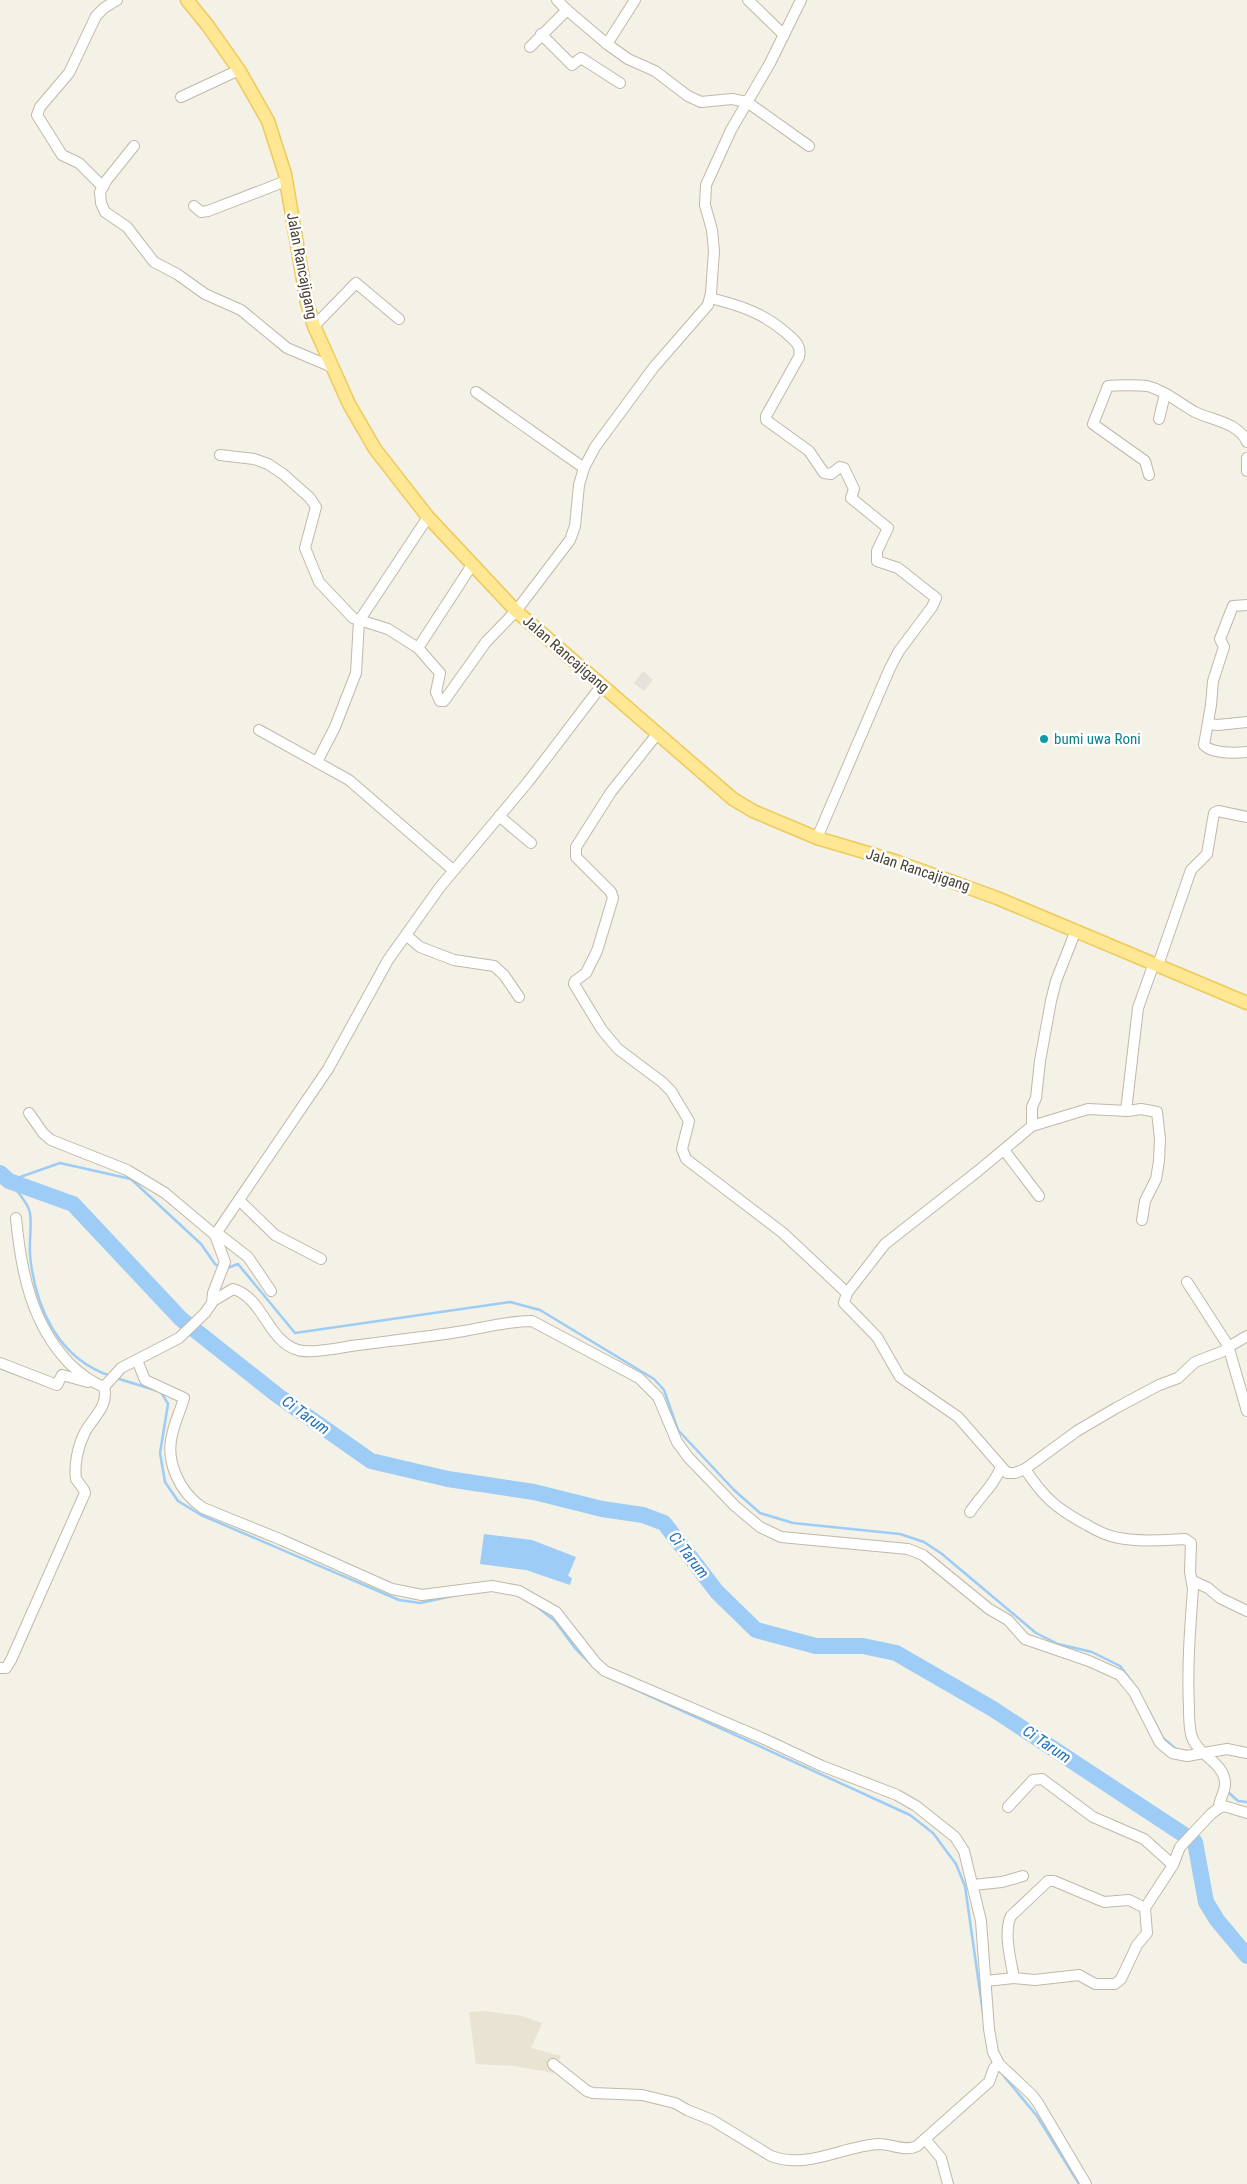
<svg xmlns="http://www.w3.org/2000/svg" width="1247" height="2184" viewBox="0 0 1247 2184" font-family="'Roboto Condensed',sans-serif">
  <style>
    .residential { fill: #e9e3d3 }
    .industrial { fill: #e6e2db }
    .water { fill: #9dccf6 }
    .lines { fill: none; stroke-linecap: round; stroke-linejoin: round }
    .stream { stroke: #9dccf6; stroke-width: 2.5 }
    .river { stroke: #9dccf6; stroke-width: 16 }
    .minor-casing { stroke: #c1b9a7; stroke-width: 12 }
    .major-casing { stroke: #eeca5a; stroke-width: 15 }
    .minor { stroke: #fff; stroke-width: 10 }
    .major { stroke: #ffe794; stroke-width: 12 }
    .culture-dot { fill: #0f9aa8; stroke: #fff; stroke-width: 2 }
    .labels { text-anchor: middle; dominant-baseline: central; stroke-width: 5; stroke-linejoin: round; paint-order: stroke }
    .street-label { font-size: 15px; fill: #484134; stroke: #fff }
    .culture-label { font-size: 15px; fill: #0d838f; stroke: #fff; text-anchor: start }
    .water-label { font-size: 16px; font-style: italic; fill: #2473bd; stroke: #fff }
  </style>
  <rect width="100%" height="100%" fill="#f4f1e6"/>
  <polygon class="residential" points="485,2011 522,2016 542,2023 531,2048 561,2056 553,2073 515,2066 476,2064 469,2012"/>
  <polygon class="industrial" points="643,671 653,680 644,691 634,683"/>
  <polygon class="water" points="484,1534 532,1540 576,1557 568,1576 572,1578 570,1585 526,1570 480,1564"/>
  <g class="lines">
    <g class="stream">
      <polyline points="225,1269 238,1264 295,1333 510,1302 540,1310 654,1379 664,1390 678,1430 734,1490 760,1513 793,1523 900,1534 924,1542 942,1554 1036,1633 1058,1644 1092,1652 1120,1666 1139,1691"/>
      <path d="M111 1376C58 1359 35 1307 30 1255 29 1241 32 1226 30 1213 28 1202 15 1189 9 1181L60 1163 131 1179 201 1244 215 1264 220 1267"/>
      <polyline points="116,1378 161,1392 168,1404 160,1453 165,1482 178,1501 201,1515 399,1600 420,1603 457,1595"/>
      <polyline points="536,1606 555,1621 575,1648 599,1672"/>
      <polyline points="606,1676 910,1815 933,1833 956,1864 965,1886 983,2013"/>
      <polyline points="1149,1711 1163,1738 1176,1749"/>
      <polyline points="1228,1792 1238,1801 1247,1802"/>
      <polyline points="998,2069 1037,2116 1079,2184"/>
    </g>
    <polyline class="river" points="0,1173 9,1181 73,1204 181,1319 277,1395 371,1461 448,1479 534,1492 602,1509 643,1515 664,1523 717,1592 756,1630 816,1646 863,1646 896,1653 993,1709 1195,1842 1206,1902 1217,1920 1247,1956"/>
    <g class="minor-casing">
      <g id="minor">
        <polyline points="557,0 567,10"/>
        <polyline points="748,0 784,35"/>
        <polyline points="541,34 572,65 581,58 620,83"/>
        <polyline points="607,44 628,59 655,71 688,96 701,102 732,99 747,102 809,146"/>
        <polyline points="530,47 567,10 607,44 635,0"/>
        <polyline points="181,97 239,70"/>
        <polyline points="134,146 106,181 100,192 101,203 105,212 127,227 154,262 177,274 205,294 241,310 287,348 332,367"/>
        <polyline points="103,187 79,163 62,155 37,115 40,107 69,73 96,16 104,8 117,0"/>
        <polyline points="194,206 201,212 208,211 286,181"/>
        <path d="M710 298C739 305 763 313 785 332 794 340 802 345 799 357L766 416V420L809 451 824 473 831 474 840 467 844 468 854 489 851 498 888 528 877 551V561L898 568 936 598 932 607 899 651 890 668 817 838"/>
        <polyline points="314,326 356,283 399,319"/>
        <polyline points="476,392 584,468"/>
        <polyline points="1159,419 1165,394"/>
        <polyline points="220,455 254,459 268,464 283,474 310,498 316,507 305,548 319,582 353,618 388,629 418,648 440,673 436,692 440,701 444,701 486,642 516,611 570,540 575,526 579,485 584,468 595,447 654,367 708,305 711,293 714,251 712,230 705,205 706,185 731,130 770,63 801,0"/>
        <polyline points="1247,458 1247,471"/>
        <path d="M1149 475 1145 461 1093 424 1108 386C1116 385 1141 385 1147 386 1164 390 1179 403 1195 412 1211 420 1238 422 1247 442"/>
        <path d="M1247 605 1233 606 1220 639 1224 647 1213 681 1211 705 1204 745C1212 754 1236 753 1247 752"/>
        <polyline points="418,648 472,565"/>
        <polyline points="1208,724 1218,725 1247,722"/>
        <polyline points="259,730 349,780 453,870"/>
        <polyline points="658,733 611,792 576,847 576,857 611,892 613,898 597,951 586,973 575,981 574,984 602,1030 618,1049 662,1082 671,1091 689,1121 682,1149 686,1159 783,1233 847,1293"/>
        <polyline points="317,762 335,727 356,673 359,621 428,517"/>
        <polyline points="499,816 531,843"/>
        <polyline points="406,935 420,947 454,960 494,966 504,975 519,997"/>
        <polyline points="1158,965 1191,870 1207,854 1214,813 1218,811 1247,817"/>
        <polyline points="1126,1111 1138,1008 1154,963"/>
        <polyline points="29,1113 43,1133 51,1140 127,1170 165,1193 215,1235"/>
        <polyline points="1032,1126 1032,1107 1036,1098 1040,1061 1051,1001 1056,981 1076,930"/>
        <polyline points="1004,1150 1039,1196"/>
        <polyline points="239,1200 275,1235 321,1259"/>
        <path d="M16 1218C21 1271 31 1323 69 1363 79 1373 91 1382 104 1387"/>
        <polyline points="217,1233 248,1257 271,1291"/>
        <polyline points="1187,1282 1229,1347"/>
        <path d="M213 1301 233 1289C263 1297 268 1342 298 1350 309 1354 339 1348 351 1346 389 1341 427 1337 464 1331 487 1327 509 1321 532 1321L639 1378 658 1397 677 1442 688 1457 735 1506 760 1527 781 1537 908 1549 923 1555 989 1609 1008 1620 1025 1639 1089 1661 1120 1675 1134 1692 1160 1743 1172 1753 1187 1756 1227 1749 1247 1753"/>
        <polyline points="1247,1336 1230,1346 1229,1349 1247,1411"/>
        <path d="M137 1360 145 1380 184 1398C181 1409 176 1419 173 1431 164 1460 179 1492 203 1508L282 1540 392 1589 422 1595 492 1586 519 1591 556 1612 596 1663 605 1671 764 1739 822 1766 897 1795 916 1806 955 1837 964 1851 981 1921 989 2029 993 2052 999 2064 1032 2095 1038 2103 1086 2184"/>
        <polyline points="0,1363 57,1385 62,1375 88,1382"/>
        <polyline points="104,1387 121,1368 179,1338 205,1313 212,1303 213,1293 225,1262 215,1235 328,1069 388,960 440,887 528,782 602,685"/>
        <polyline points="1025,1469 1015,1473 1007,1473 958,1417 900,1377 877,1337 844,1303 847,1293 885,1244 978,1171 1032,1126 1088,1109 1128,1111 1141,1109 1157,1112 1160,1139 1159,1161 1156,1179 1145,1201 1142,1220"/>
        <path d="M970 1512C980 1496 994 1486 1001 1467"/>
        <polyline points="1193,1581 1208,1588 1220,1598 1247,1611"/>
        <path d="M0 1668H6L11 1660 85 1493 84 1490 76 1479C74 1464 78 1446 85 1432 94 1416 109 1406 104 1387"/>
        <polyline points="1008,1807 1033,1780 1042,1779 1093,1817 1144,1839 1173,1865"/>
        <path d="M1219 1808C1219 1798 1226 1792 1225 1782 1223 1761 1196 1755 1191 1734 1189 1725 1189 1717 1189 1708 1187 1668 1190 1628 1193 1589L1190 1572 1191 1543 1185 1539C1163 1540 1141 1542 1119 1538 1107 1536 1097 1531 1087 1525 1057 1509 1044 1498 1025 1469L1077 1431 1116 1408 1159 1385 1178 1378 1195 1362 1229 1349"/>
        <polyline points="973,1885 1002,1882 1023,1876"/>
        <path d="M1145 1908 1147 1933 1137 1945 1121 1979 1115 1984H1095L1079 1975 1035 1980 1014 1978C1011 1961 1003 1932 1011 1916L1048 1881H1054L1104 1902 1129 1900 1145 1908 1173 1865 1180 1847 1211 1814 1219 1808 1224 1806 1247 1813"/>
        <polyline points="986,1981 1014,1978"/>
        <path d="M553 2064 587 2091 593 2093 642 2095 675 2103 687 2110 712 2120 771 2156C808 2170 842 2146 879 2144 891 2144 906 2152 917 2146L989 2082 994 2068 999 2064"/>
        <polyline points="925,2139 941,2158 948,2184"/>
      </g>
    </g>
    <g class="major-casing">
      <polyline id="major" points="187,0 208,26 239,70 268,121 285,174 307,303 314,326 349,404 375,449 428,517 516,611 733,799 753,811 817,838 895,861 997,898 1247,1003"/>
    </g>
    <use href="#minor" class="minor"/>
    <use href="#major" class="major"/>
  </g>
  <circle class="culture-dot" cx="1044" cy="739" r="5"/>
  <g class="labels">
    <g class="street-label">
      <text transform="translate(302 266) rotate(79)">Jalan Rancajigang</text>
      <text transform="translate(566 654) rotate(41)">Jalan Rancajigang</text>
      <text transform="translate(918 870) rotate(18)">Jalan Rancajigang</text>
    </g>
    <g class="culture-label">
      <text x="1054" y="739">bumi uwa Roni</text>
    </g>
    <g class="water-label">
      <text transform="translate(306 1415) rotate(36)">Ci Tarum</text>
      <text transform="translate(689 1555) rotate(52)">Ci Tarum</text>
      <text transform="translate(1047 1744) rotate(34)">Ci Tarum</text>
    </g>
  </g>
</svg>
